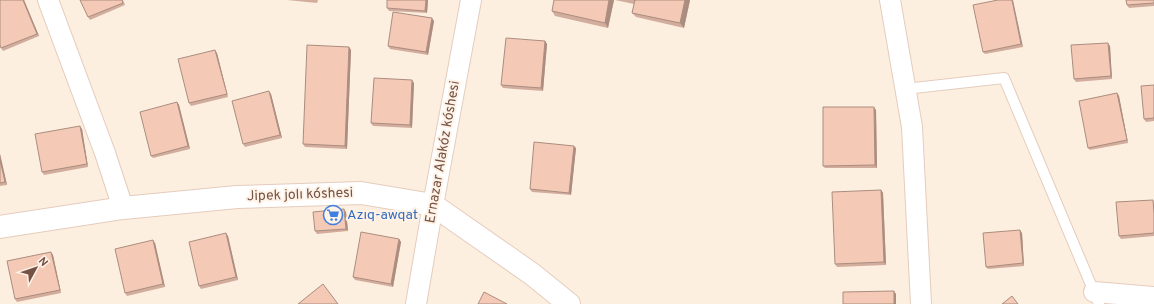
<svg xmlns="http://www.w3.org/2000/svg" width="1154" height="304" viewBox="0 0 1154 304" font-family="Overpass,sans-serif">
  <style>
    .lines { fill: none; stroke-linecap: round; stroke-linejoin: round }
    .service-casing { stroke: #e4ccbe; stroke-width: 12 }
    .minor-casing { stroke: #e4ccbe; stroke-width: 22 }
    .tertiary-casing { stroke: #e4ccbe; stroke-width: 24 }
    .service { stroke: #fff; stroke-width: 10 }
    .minor { stroke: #fff; stroke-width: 20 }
    .tertiary { stroke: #fff; stroke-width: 22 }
    .wall { fill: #d2ad9d }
    .shaded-wall { fill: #ab8d7f }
    .building { fill: #f4c9b6; stroke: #ab8d7f }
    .labels { text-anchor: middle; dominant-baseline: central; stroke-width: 4; stroke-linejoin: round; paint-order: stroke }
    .street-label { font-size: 14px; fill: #755246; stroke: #fff3e7 }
    .shop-label { font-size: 14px; fill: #366cbe; stroke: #fff3e7; text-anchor: start }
  </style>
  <rect width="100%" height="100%" fill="#fdefdf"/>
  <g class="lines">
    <g class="service-casing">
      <polyline id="service" points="905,89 1004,78 1099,304"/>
    </g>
    <g class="minor-casing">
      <g id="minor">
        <polyline points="48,0 105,153 123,208"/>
        <polyline points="890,0 912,127 921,304"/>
        <polyline points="1094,292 1154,297"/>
        <polyline points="416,304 433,205 471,0"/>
      </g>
    </g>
    <g class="tertiary-casing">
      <polyline id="tertiary" points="0,227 123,208 237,197 361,193 433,205 532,274 569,304"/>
    </g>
    <use href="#service" class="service"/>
    <use href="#minor" class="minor"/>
    <use href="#tertiary" class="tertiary"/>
  </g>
  <g class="wall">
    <polygon points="0,0 24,0 39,36 3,51 1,48"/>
    <polygon points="80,0 123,0 125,5 90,20 88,17"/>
    <polygon points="287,0 318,0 317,3"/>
    <polygon points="428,0 427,13 389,11 387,8"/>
    <polygon points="554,0 614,0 608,28 555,16 552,11"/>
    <polygon points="615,0 690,0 684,28 636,17 632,13 634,4"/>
    <polygon points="998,0 1023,47 985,54 983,52"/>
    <polygon points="1154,0 1154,6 1129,8 1127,5"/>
    <polygon points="434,21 428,55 390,49 388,46"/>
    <polygon points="545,41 547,44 543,91 503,88 501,85"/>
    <polygon points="1110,46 1112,79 1076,82 1074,79"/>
    <polygon points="349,47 351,50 347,149 305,147 303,144"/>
    <polygon points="217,53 228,97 191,106 189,103"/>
    <polygon points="414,83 412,128 373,126 371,123"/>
    <polygon points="1154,85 1154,121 1146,122 1144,119"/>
    <polygon points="1117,93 1119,96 1128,143 1090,150 1088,148"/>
    <polygon points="271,94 282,138 245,147 243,144"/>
    <polygon points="177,102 179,105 190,149 153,158 151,156"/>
    <polygon points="876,110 877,168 825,168 823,166"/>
    <polygon points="82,129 88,167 44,175 42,172"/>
    <polygon points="576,148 571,195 532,192 530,189"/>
    <polygon points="0,154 7,185 0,186"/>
    <polygon points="881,190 883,193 886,265 837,267 835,264"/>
    <polygon points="1154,201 1154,236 1121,239 1119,236"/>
    <polygon points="346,212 348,231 317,234 315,231"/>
    <polygon points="1022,233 1024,266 988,269 986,267"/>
    <polygon points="228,236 238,280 201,289 199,286"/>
    <polygon points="399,239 401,242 393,287 355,280 353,277"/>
    <polygon points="155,243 165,287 127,296 125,293"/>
    <polygon points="53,255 61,293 17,302 15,299"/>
  </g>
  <g class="shaded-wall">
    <polygon points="23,0 24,0 39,36 37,34"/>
    <polygon points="426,0 428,0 427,13 425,11"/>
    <polygon points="609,0 614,0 608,28 605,23"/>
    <polygon points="685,0 690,0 684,28 680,23"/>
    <polygon points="1012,0 1013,0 1023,47 1021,44"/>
    <polygon points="432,18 434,21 428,55 426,52"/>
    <polygon points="545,41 547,44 543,91 541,88"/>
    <polygon points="1108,43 1110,46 1112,79 1111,76"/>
    <polygon points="349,47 351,50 347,149 345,146"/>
    <polygon points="215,50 217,53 228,97 227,94"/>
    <polygon points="412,80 414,83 412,128 410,125"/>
    <polygon points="269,91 271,94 282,138 280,135"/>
    <polygon points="1117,93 1119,96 1128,143 1127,140"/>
    <polygon points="177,102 179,105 190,149 188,146"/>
    <polygon points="874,107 876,110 877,168 875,165"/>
    <polygon points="80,126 82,129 88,167 87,164"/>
    <polygon points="574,146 576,148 571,195 569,193"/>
    <polygon points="0,154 7,185 5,182 0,160"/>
    <polygon points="881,190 883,193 886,265 884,262"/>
    <polygon points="344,209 346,212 348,231 346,229"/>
    <polygon points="1020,230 1022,233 1024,266 1023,263"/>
    <polygon points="226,233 228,236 238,280 236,277"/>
    <polygon points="399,239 401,242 393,287 391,284"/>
    <polygon points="153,240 155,243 165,287 163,284"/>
    <polygon points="51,252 53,255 61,293 60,290"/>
    <polygon points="894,291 896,294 896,304 894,304"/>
  </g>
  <g class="building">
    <polygon points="0,0 23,0 37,34 1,48 0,45"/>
    <polygon points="80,0 122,0 123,3 88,17"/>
    <polygon points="387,0 426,0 425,11 387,8"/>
    <polygon points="554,0 609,0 605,23 552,11"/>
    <polygon points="634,0 685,0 680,23 632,13 635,0"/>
    <polygon points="998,0 1012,0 1021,44 983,52 973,5"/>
    <polygon points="1126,0 1154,0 1154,3 1127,5"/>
    <polygon points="393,12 432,18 426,52 388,46"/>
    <polygon points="506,38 545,41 541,88 501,85"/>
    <polygon points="1108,43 1111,76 1074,79 1071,45"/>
    <polygon points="307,45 349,47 345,146 303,144"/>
    <polygon points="215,50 227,94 189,103 178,59"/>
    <polygon points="374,78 412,80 410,125 371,123"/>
    <polygon points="1154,85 1154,118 1144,119 1141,86"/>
    <polygon points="269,91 280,135 243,144 232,101"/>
    <polygon points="1117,93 1127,140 1088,148 1079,101"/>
    <polygon points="177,102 188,146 151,156 140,112"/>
    <polygon points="823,107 874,107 875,165 823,166"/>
    <polygon points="80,126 87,164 42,172 35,134"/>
    <polygon points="534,142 574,146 569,193 530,189"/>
    <polygon points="0,160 5,182 0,183"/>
    <polygon points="881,190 884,262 835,264 832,192"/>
    <polygon points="1153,200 1154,214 1154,233 1119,236 1116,202"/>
    <polygon points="344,209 346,229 315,231 313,212"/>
    <polygon points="1020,230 1023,263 986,267 983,233"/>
    <polygon points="361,232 399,239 391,284 353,277"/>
    <polygon points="226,233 236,277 199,286 189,242"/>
    <polygon points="153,240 163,284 125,293 115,249"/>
    <polygon points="51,252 60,290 15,299 7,261"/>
    <polygon points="323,284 338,304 298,304"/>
    <polygon points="894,291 894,304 843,304 843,292"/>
    <polygon points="484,292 507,304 478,304"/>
    <polygon points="1012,296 1018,304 1002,304"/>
  </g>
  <defs>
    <g id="supermarket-ring" transform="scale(1)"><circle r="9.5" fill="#fff3e7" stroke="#3f7fe0" stroke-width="1.5"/><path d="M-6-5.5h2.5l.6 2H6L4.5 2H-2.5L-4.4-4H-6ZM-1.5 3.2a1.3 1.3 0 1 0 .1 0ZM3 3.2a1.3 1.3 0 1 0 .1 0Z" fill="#3f7fe0"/></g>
  </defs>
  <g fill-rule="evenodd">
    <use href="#supermarket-ring" x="333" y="215"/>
  </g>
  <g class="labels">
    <g class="street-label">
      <text transform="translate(443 152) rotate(-80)">Ernazar Alakóz kóshesi</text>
      <text transform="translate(300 195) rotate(-2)">Jipek jolı kóshesi</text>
    </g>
    <g class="shop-label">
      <text x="347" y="215">Azıq-awqat</text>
    </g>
  </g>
  <g transform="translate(36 268) rotate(50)" stroke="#fff3e7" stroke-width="3" paint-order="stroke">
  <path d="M0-3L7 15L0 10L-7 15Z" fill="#755246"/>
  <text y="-6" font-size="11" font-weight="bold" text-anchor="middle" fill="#755246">N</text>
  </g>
</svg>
